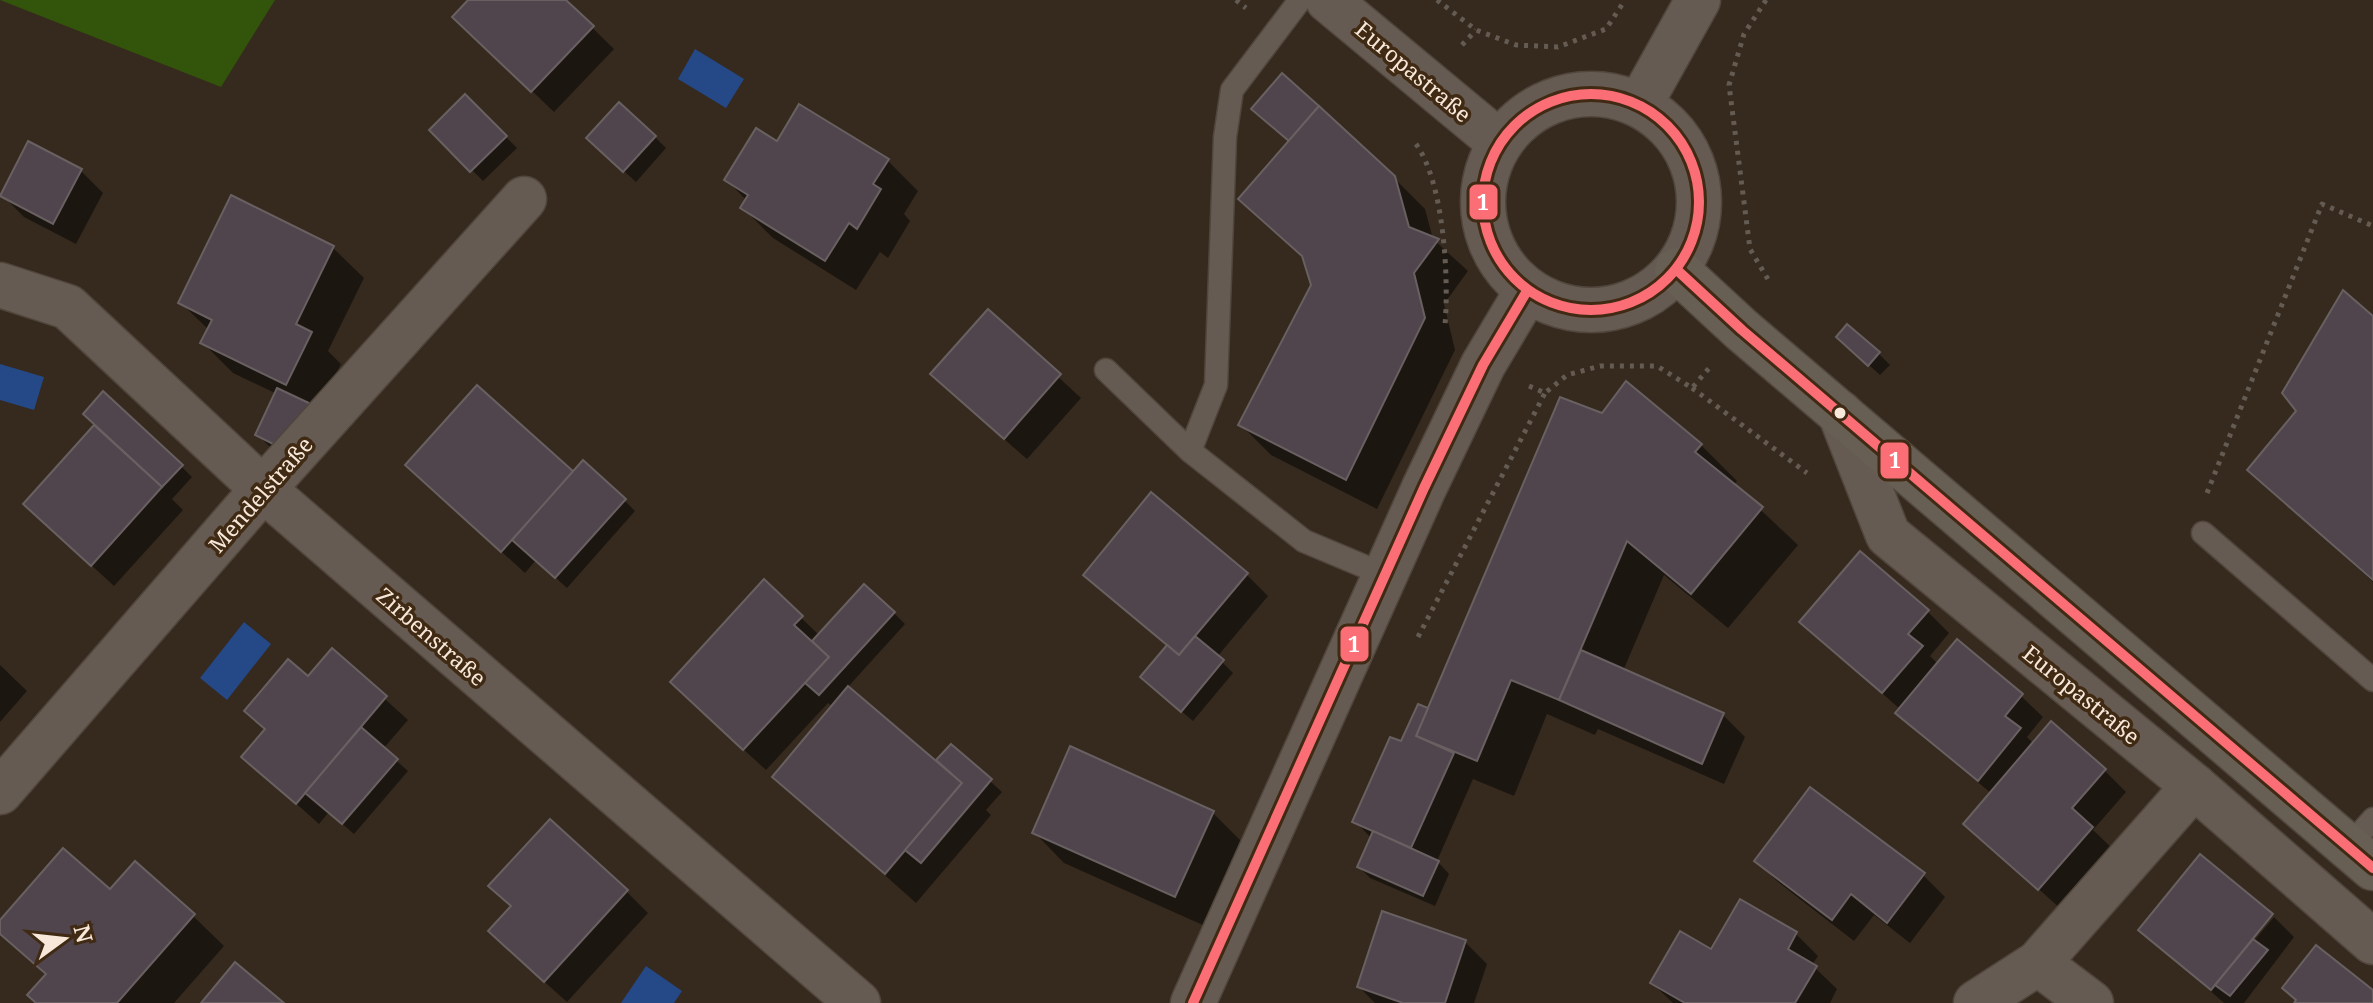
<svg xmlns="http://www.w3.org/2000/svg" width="2373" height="1003" viewBox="0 0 2373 1003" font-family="'Noto Serif',serif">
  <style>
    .green { fill: #32540b }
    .water { fill: #254887 }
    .shadow { fill: #0007 }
    .building { fill: #51454d; stroke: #686061; stroke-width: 2 }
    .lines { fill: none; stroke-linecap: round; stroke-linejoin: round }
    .service-casing { stroke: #51463c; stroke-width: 25 }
    .minor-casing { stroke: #51463c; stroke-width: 47 }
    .tertiary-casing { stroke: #51463c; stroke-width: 47 }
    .secondary-casing { stroke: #51463c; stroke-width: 47 }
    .path { stroke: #645b53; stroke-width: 5; stroke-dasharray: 4 6; stroke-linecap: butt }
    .service { stroke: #655b52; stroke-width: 22 }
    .minor { stroke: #655b52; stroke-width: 44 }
    .tertiary { stroke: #655b52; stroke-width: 44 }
    .secondary { stroke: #675e54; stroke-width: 44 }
    .bus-1-casing { stroke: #402a14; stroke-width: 16 }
    .bus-1 { stroke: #fb6e76; stroke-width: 10 }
    .bus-dot { fill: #f7e8da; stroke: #402a14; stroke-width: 3 }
    .labels { text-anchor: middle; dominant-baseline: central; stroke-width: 7; stroke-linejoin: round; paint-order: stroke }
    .street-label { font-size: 22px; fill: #f7e8da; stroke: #402a14 }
    .line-badge { stroke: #402a14; stroke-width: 3 }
    .badge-label { font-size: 22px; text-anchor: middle; font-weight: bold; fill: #fff }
  </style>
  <rect width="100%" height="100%" fill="#362a1e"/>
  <polygon class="green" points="0,0 275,0 221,87"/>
  <g class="water">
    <polygon points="695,49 744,79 726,108 678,79"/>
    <polygon points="0,364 44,377 34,410 0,400"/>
    <polygon points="244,622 271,644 227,700 200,678"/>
    <polygon points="646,966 682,991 674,1003 621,1003"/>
  </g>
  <g class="shadow">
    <polygon points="470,0 564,0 614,49 554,112 477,38"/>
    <polygon points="465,96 517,148 483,181 432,130"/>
    <polygon points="799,107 888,161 918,191 904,214 910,221 888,258 880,252 856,290 773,238 743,208 747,201 727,180 777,144"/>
    <polygon points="655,137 666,148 636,182 600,149"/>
    <polygon points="29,143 81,171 103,193 76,244 24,217 2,195"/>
    <polygon points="1394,178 1425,209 1433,239 1468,271 1444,304 1455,350 1377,509 1271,455 1241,425 1313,285 1306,260 1240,199"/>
    <polygon points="231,198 333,248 364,278 328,351 341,364 293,458 269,446 257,434 277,394 233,373 203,343 209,330 180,302"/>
    <polygon points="988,312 1081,398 1027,459 955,396"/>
    <polygon points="2373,318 2373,582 2250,470"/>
    <polygon points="1850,348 1878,353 1890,365 1880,375"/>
    <polygon points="1602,415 1701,445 1737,481 1734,485 1798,545 1728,628 1664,575 1623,671 1723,715 1745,737 1724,784 1598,729 1595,735 1547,714 1514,796 1473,779 1437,861 1449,874 1435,906 1370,878 1359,867 1372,839 1355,821 1402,744 1429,711"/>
    <polygon points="97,425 181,466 192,477 172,499 183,510 114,586 25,504"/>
    <polygon points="573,474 624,500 635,511 567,588 536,560 525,573 430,487"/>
    <polygon points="1246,574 1268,596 1217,657 1233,673 1193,721 1154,688 1168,647 1085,575"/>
    <polygon points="764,582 820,636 894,613 905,624 847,688 944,770 951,746 1002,792 986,810 991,815 916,903 774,776 833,707 828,703 766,770 694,704"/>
    <polygon points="1927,611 1949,633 1930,656 1938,664 2021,696 2043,717 2027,737 2034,744 2104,770 2126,792 2093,830 2114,850 2062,910 1965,823 1991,793 1920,735 1898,713 1901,710 1802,622"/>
    <polygon points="332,651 408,720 383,749 408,771 354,834 329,812 319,824 244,757 266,730 246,711 308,679"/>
    <polygon points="0,665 27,691 0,722"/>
    <polygon points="1213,813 1243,843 1205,926 1064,863 1034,832"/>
    <polygon points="1756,861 1923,875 1945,897 1910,943 1874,915 1854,941 1778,882"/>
    <polygon points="626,891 648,913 567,1002 512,953"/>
    <polygon points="111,892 193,916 224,946 174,1003 37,1003 47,976 0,932 0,923"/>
    <polygon points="2274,917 2294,937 2244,1003 2224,1003 2141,930 2243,954"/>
    <polygon points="1796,934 1818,956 1812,965 1837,989 1830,1003 1673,1003 1652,983 1711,952"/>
    <polygon points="1465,942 1487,964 1474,1003 1375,1003 1359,987"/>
  </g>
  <g class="building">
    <polygon points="468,0 566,0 594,26 531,92 452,17"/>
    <polygon points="1282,73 1319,106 1289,141 1251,109"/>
    <polygon points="465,94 507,136 470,172 429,130"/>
    <polygon points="619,102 656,136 623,172 586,138"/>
    <polygon points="799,104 889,159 873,184 881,189 857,229 849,223 825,261 740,208 748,195 724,180 756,128 777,141"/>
    <polygon points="1319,106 1395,176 1409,227 1439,239 1414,273 1425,318 1346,480 1238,425 1311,285 1302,256 1238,199"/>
    <polygon points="28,141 82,169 53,224 0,196"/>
    <polygon points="231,195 334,246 296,324 312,332 286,385 200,343 212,320 178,303"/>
    <polygon points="2343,290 2373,316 2373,580 2247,470 2296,411 2282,393"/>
    <polygon points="988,309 1061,374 1004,439 930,374"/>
    <polygon points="1847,324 1880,352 1868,366 1836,337"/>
    <polygon points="1626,381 1702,444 1695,452 1763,507 1691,594 1627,541 1559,700 1511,680 1477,761 1416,736 1560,397 1602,413"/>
    <polygon points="477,385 574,472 501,552 405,465"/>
    <polygon points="277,388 313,405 281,448 255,435"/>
    <polygon points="103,391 183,465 162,487 83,414"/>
    <polygon points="94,425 162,487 91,566 23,504"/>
    <polygon points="583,460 626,499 555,578 512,540"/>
    <polygon points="1151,492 1248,573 1179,655 1083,575"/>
    <polygon points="1860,551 1929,610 1908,634 1923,646 1882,693 1799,622"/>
    <polygon points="764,579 803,616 794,625 829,657 743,750 670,682"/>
    <polygon points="864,584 895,612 819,695 805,683 829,657 812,641"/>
    <polygon points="1195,636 1224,660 1181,712 1140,677 1167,645 1179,655"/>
    <polygon points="1957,639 2023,694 2005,716 2021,728 1978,781 1895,713"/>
    <polygon points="332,648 387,696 296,804 241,757 265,729 244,711 288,659 308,676"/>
    <polygon points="1581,650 1724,713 1702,764 1559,700"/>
    <polygon points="848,686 962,783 885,874 772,777"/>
    <polygon points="1418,704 1428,708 1416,736 1454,753 1411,848 1352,822 1390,737 1401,741"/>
    <polygon points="2051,721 2106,769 2072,808 2093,827 2038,890 1963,824"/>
    <polygon points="361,727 398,759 342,824 305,793"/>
    <polygon points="951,744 992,779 921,863 905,850 962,783 936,760"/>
    <polygon points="1070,746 1214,811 1175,897 1032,833"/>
    <polygon points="1810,787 1925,873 1887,923 1851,894 1832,920 1754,861"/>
    <polygon points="550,819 628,890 544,982 488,931 511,906 488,886"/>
    <polygon points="1373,831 1439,861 1423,896 1357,867"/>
    <polygon points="63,848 110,889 135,861 195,914 117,1003 36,1003 27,995 46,974 0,934 0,920"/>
    <polygon points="2200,854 2273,914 2211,990 2138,930"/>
    <polygon points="1740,899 1797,932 1788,949 1817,966 1795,1003 1685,1003 1650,983 1680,931 1711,949"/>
    <polygon points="1382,911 1466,940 1445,1003 1403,1003 1357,987"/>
    <polygon points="2253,939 2268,950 2230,996 2215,985"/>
    <polygon points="2316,945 2373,990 2373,1003 2294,1003 2296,1000 2282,988"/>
    <polygon points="235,962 284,1003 201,1003"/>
  </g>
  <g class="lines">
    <g class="service-casing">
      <g id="service">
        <polyline points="1300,0 1232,90 1225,137 1216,385 1190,451 1304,541 1385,575"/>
        <polyline points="1106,370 1190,451"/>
        <polyline points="2203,533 2373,680"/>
        <polyline points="2348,847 2373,819"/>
      </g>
    </g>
    <g class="minor-casing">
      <g id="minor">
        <polyline points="0,285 68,307 263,489 858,1003"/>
        <polyline points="1840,413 1888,535 2194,786 2373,942"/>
        <polyline points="0,792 263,489 524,199"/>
        <polyline points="2038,963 2091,1003"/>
        <polyline points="1976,1003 2038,963 2194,786"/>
      </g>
    </g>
    <g class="tertiary-casing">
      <g id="tertiary">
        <polyline points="1328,0 1499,142"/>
        <circle cx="1591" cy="202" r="108"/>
        <polyline points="1640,104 1698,0"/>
        <polyline points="1193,1003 1424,488 1483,365 1527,291"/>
      </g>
    </g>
    <g class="secondary-casing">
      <polyline id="secondary" points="1677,270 1742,330 2373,868"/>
    </g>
    <g class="path">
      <polyline points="1236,0 1246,8"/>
      <polyline points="1437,0 1476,30 1516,45 1558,47 1606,29 1625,0"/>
      <polyline points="1766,0 1744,34 1729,85 1750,249 1769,281"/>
      <polyline points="1462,45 1476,30"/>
      <path d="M1416 144C1444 183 1449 277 1445 325"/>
      <polyline points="1529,386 1545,393 1567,375 1600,366 1657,366 1692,388 1710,367"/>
      <polyline points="1692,388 1807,473"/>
      <polyline points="2207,493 2322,204 2373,226"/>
      <polyline points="1418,637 1545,393"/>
    </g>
    <use href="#service" class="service"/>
    <use href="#minor" class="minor"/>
    <use href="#tertiary" class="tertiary"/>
    <use href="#secondary" class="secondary"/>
    <g class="bus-1-casing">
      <g id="bus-1">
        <circle cx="1591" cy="202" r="108"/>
        <polyline points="1677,270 1742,330 2373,868"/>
        <polyline points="1193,1003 1424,488 1483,365 1527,291"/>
      </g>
    </g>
    <use href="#bus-1" class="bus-1"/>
  </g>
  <circle class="bus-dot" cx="1840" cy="413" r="7"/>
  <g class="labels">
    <g class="street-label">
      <text transform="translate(1414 71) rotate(40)">Europastraße</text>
      <text transform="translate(260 494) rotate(-49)">Mendelstraße</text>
      <text transform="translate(432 636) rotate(41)">Zirbenstraße</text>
      <text transform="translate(2082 694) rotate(39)">Europastraße</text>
    </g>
  </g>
  <g class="line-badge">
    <rect x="1468" y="183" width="31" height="38" rx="8" fill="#fb6e76"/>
    <rect x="1879" y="441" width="31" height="39" rx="8" fill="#fb6e76"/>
    <rect x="1339" y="625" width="31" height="38" rx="8" fill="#fb6e76"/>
  </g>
  <g class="badge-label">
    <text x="1483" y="210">1</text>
    <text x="1895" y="468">1</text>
    <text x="1354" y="652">1</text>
  </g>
  <g transform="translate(64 939) rotate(75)" stroke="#402a14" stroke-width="6" paint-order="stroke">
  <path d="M0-6L14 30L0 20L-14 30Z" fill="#f7e8da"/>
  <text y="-12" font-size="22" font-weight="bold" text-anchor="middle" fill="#f7e8da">N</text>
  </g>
</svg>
